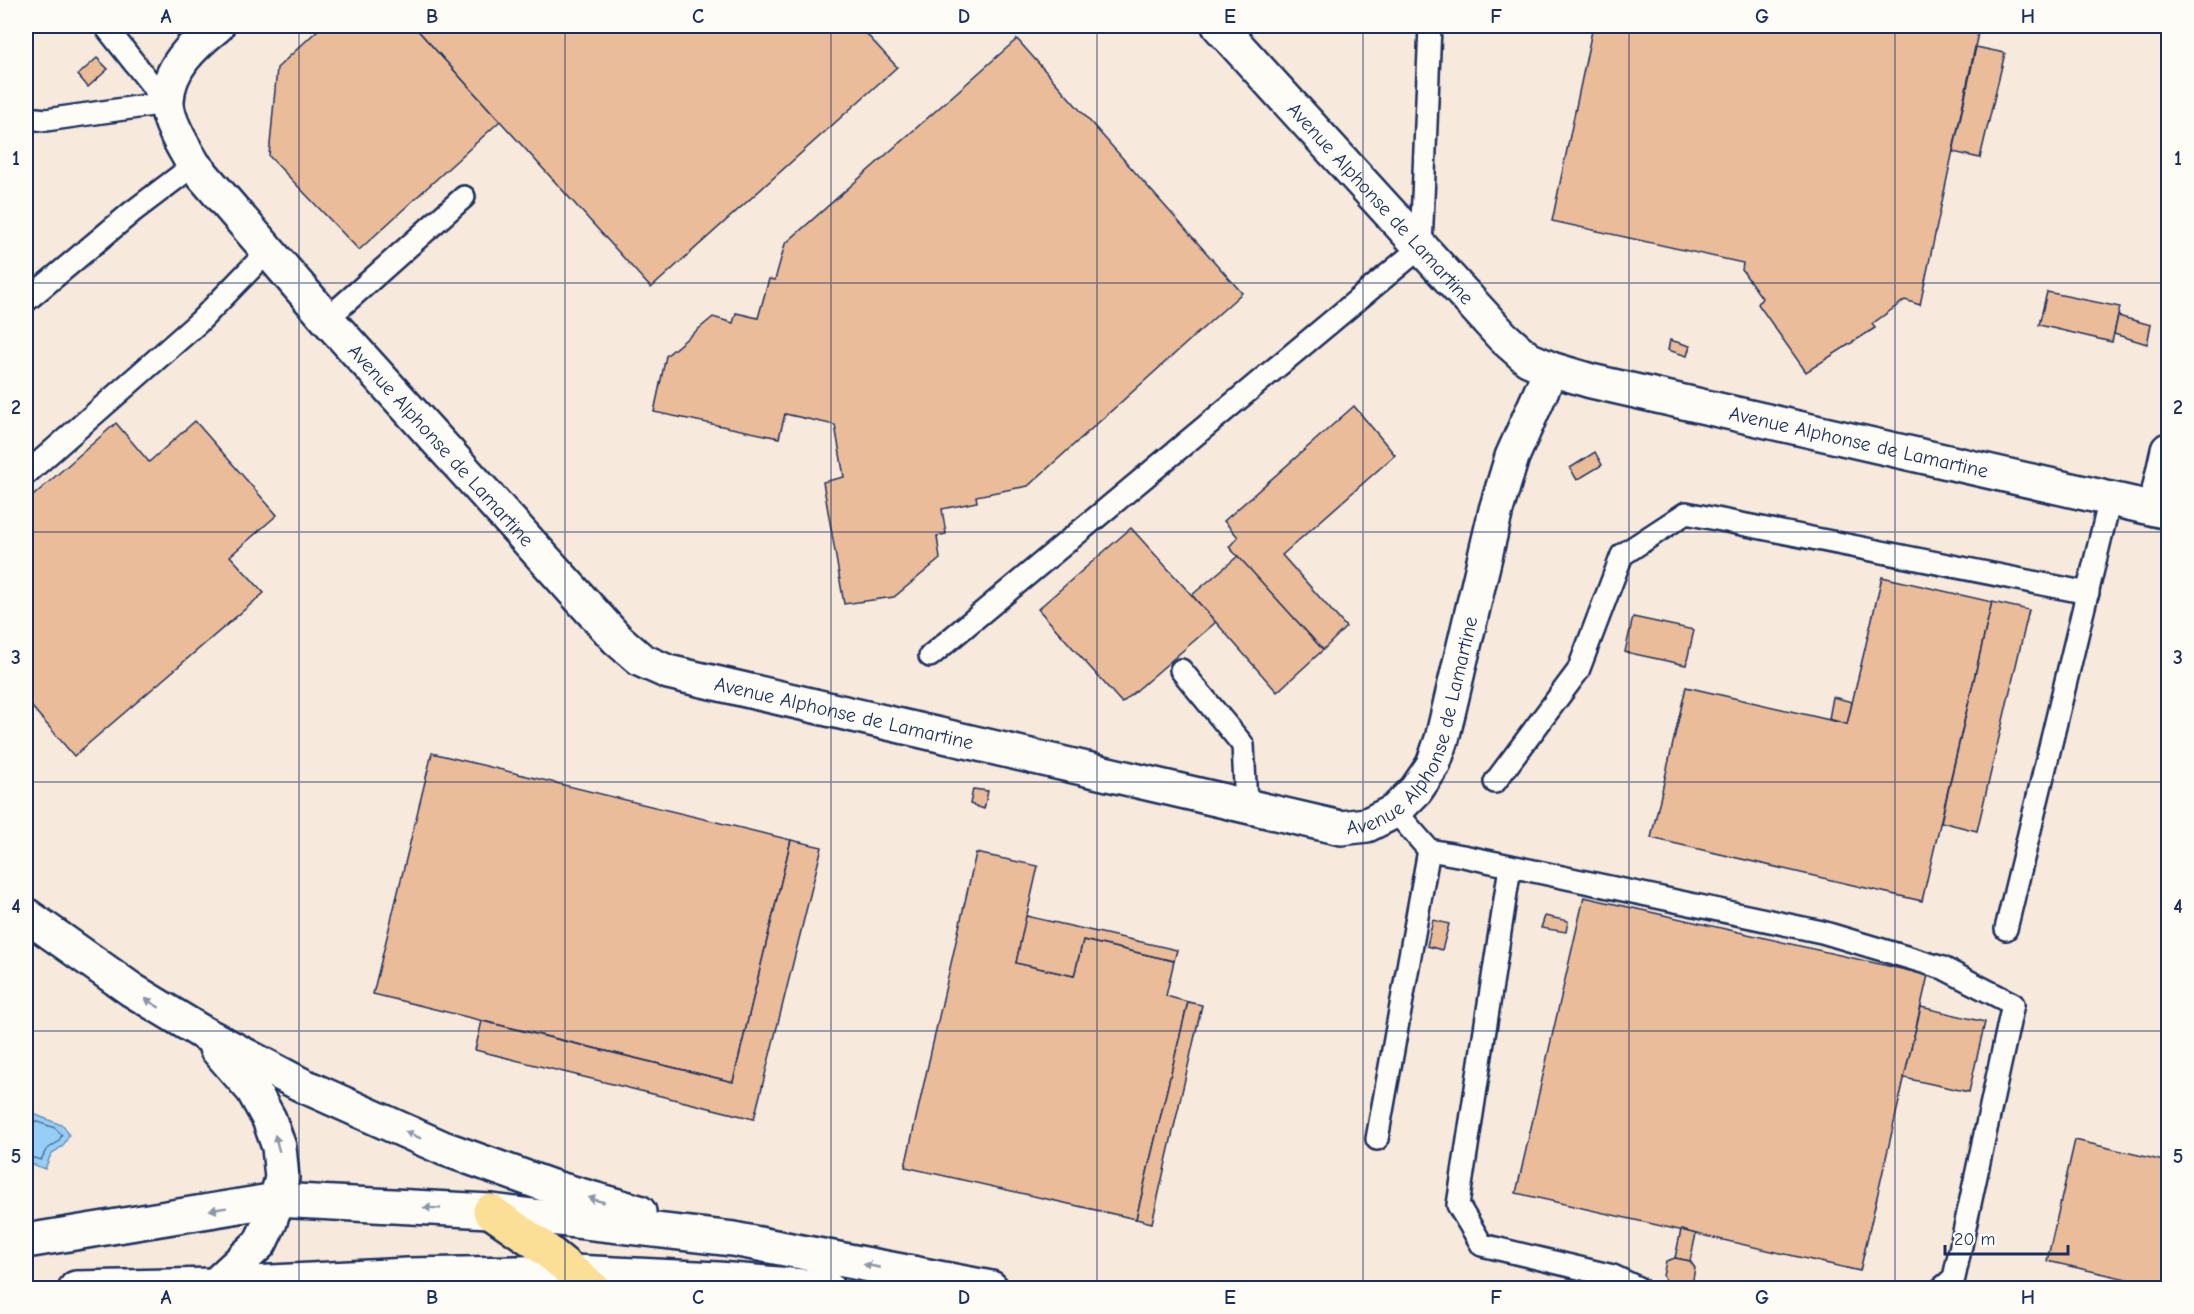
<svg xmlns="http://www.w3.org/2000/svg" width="2194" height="1314" viewBox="0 0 2194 1314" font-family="'Comic Neue',sans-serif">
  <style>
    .water { fill: #96cef5; stroke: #658eb9; stroke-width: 1.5 }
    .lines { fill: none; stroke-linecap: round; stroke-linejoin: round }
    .shore { stroke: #4c6f9a; stroke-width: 1.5 }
    .building { fill: #eabc9a; stroke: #1b2f5e; stroke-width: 1.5 }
    .lane-casing { stroke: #1b2f5e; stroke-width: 26 }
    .street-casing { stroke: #1b2f5e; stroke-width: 38 }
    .secondary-casing { stroke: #1b2f5e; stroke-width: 38 }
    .highway-casing { stroke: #1b2f5e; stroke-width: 38 }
    .lane { stroke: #fdfcf7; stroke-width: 21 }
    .street { stroke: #fdfcf7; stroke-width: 33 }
    .secondary { stroke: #fdfcf7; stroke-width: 33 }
    .highway { stroke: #fbdf96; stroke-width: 33 }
    .oneway { fill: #8c96aa }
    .grid { fill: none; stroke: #1b2f5e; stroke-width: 1.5; stroke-opacity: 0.55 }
    .labels { text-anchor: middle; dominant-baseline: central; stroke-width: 6; stroke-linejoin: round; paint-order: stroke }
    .street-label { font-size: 20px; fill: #1b2f5e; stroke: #fdfcf7 }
    .neatline { fill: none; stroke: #1b2f5e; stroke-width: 2 }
    .grid-label { font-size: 20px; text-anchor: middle; font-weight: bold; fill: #1b2f5e }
  </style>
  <rect width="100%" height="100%" fill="#f7e9db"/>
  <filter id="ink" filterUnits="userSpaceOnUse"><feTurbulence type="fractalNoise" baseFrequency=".0167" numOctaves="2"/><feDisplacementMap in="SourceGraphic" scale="12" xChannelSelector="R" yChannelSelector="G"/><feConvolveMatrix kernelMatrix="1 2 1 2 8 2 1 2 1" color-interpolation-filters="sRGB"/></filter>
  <g filter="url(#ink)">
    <polygon class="water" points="26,1111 64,1126 69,1135 63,1146 51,1154 45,1169 26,1162"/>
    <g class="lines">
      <polyline class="shore" points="26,1118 55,1128 62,1135 58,1142 46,1150 41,1160 26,1156"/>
    </g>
    <g class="building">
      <polygon points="322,26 414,26 500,121 359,250 269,156 277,68"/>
      <polygon points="414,26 859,26 897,67 651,288"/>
      <polygon points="1593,26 1946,26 1978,33 1920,305 1905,300 1872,324 1875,328 1806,372 1758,304 1762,298 1742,270 1743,263 1552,221"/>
      <polygon points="1017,39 1242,293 1028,486 976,496 977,502 942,509 946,534 937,536 940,559 894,597 844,604 823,482 844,477 835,425 785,414 779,438 654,412 666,356 713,317 733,323 736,313 758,318 769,279 775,280 785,244"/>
      <polygon points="1976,47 2005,53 1980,158 1953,152"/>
      <polygon points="97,58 108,69 88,87 78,75"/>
      <polygon points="2047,292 2120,307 2112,342 2039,325"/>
      <polygon points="2118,316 2151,325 2147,344 2114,334"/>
      <polygon points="1670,340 1690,346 1687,356 1668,350"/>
      <polygon points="1354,406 1395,455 1282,555 1346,627 1323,650 1229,547 1238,537 1224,521"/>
      <polygon points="195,421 277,515 230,556 264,593 74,756 26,700 26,502 116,423 149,462"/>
      <polygon points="1595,452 1602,465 1577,480 1570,468"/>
      <polygon points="1131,528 1216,622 1122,703 1038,609"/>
      <polygon points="1238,556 1323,650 1277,692 1192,595"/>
      <polygon points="1882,577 1992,602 1922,901 1651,838 1686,687 1847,724"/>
      <polygon points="1992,602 2029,610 1977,831 1941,822"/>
      <polygon points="1633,617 1694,630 1686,665 1625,652"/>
      <polygon points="1833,697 1852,702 1847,724 1829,719"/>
      <polygon points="432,753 791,840 733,1082 373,994"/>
      <polygon points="973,789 988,791 984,809 970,804"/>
      <polygon points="791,840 822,847 754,1119 475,1050 482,1021 733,1082"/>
      <polygon points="976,853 1038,866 1016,963 1074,976 1083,940 1174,961 1166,996 1188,1002 1136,1219 905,1167"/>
      <polygon points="1584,897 1928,975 1860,1271 1516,1193"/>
      <polygon points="1026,916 1177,950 1174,961 1083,940 1074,976 1016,963"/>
      <polygon points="1545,916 1568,921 1566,932 1541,928"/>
      <polygon points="1433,920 1449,924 1442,950 1427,946"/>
      <polygon points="1188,1002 1202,1005 1152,1223 1136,1219"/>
      <polygon points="1921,1007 1985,1022 1969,1092 1904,1078"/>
      <polygon points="2075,1140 2168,1162 2163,1182 2168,1183 2168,1288 2139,1288 2140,1282 2047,1261"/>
      <polygon points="1681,1230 1696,1234 1690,1261 1675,1258"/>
      <polygon points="1675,1258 1690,1261 1695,1268 1692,1285 1687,1288 1669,1286 1663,1276 1666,1261"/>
    </g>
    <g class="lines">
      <g class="lane-casing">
        <g id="lane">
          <polyline points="105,26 166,103"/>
          <polyline points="26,118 46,120 166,103"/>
          <polyline points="26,301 132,212 194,165"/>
          <polyline points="327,319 464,197"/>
          <polyline points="26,474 199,322 268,251"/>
          <polyline points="930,656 1421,247 1430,26"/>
          <polyline points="1181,670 1243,745 1246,805"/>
          <polyline points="1495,782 1578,671 1622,555 1686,513 2088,593"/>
          <polyline points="1429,850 1463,856 1822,932 1943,968 2013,1004 1954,1278 1942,1288"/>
          <polyline points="1510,867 1458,1205 1482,1245 1613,1276 1638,1288"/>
          <polyline points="2006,929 2110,499"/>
          <polyline points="1377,1139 1429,850 1395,811"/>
        </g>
      </g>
      <g class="street-casing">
        <g id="street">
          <path id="s1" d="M217 26C193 45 168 68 167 101 166 119 185 150 194 165L327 319 617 639 641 660 668 672 1341 828 1367 825 1395 811 1416 790 1433 765 1442 739 1496 510 1512 457 1551 369"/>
          <path id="s2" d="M1219 26 1503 337 1528 359 1551 369 1591 381 2168 512"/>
          <polyline points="2155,509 2168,450"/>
        </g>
      </g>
      <g class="secondary-casing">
        <g id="secondary">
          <polyline points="26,915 132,990 203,1033 302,1085 443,1148 552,1187 639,1212"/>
          <polyline points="26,1241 276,1200 490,1211 733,1239 991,1288"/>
          <polyline points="215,1285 260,1243 270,1222 282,1178 279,1147 269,1119 253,1090 216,1048"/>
          <polyline points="76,1288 215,1285 408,1275 573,1272 718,1279 827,1288"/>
        </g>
      </g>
      <g class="highway-casing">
        <polyline id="highway" points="490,1211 541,1246 593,1288"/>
      </g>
      <use href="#lane" class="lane"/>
      <use href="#street" class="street"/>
      <use href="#secondary" class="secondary"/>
      <use href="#highway" class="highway"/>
    </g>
    <defs><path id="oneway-solid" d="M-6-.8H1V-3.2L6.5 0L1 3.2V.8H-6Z" transform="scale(1.5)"/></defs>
    <g class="oneway">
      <use href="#oneway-solid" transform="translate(152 1003) rotate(-149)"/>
      <use href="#oneway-solid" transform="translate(413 1135) rotate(-156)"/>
      <use href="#oneway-solid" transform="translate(277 1143) rotate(-105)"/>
      <use href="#oneway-solid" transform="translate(596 1200) rotate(-164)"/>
      <use href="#oneway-solid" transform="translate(432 1208) rotate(-177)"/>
      <use href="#oneway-solid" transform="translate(218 1209) rotate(171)"/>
      <use href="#oneway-solid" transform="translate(872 1266) rotate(-169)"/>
    </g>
  </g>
  <path class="grid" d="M299 26V1288M565 26V1288M831 26V1288M1097 26V1288M1363 26V1288M1629 26V1288M1895 26V1288M26 283H2168M26 532H2168M26 782H2168M26 1031H2168"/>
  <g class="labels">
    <g class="street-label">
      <text stroke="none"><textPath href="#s2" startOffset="240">Avenue Alphonse de Lamartine</textPath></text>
      <text stroke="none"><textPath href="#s2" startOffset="796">Avenue Alphonse de Lamartine</textPath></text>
      <text stroke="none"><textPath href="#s1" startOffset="537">Avenue Alphonse de Lamartine</textPath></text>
      <text stroke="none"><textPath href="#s1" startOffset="1041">Avenue Alphonse de Lamartine</textPath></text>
      <text stroke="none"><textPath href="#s1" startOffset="1689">Avenue Alphonse de Lamartine</textPath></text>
    </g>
  </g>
  <rect width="2194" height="1314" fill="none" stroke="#fdfcf7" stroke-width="66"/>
  <path d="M1945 1245v9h123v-9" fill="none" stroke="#1b2f5e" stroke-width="3"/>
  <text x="1954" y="1245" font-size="18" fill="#1b2f5e" stroke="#fdfcf7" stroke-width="4.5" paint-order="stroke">20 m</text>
  <rect x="33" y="33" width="2128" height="1248" class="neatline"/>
  <g class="grid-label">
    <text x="166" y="23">A</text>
    <text x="432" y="23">B</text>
    <text x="698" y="23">C</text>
    <text x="964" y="23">D</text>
    <text x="1230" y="23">E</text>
    <text x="1496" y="23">F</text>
    <text x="1762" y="23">G</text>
    <text x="2028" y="23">H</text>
    <text x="16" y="165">1</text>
    <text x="2178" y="165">1</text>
    <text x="16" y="414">2</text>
    <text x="2178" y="414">2</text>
    <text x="16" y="664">3</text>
    <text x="2178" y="664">3</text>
    <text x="16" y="913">4</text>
    <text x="2178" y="913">4</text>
    <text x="16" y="1163">5</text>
    <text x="2178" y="1163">5</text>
    <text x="166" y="1304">A</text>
    <text x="432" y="1304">B</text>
    <text x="698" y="1304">C</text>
    <text x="964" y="1304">D</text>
    <text x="1230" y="1304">E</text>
    <text x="1496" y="1304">F</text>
    <text x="1762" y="1304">G</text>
    <text x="2028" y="1304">H</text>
  </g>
</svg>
